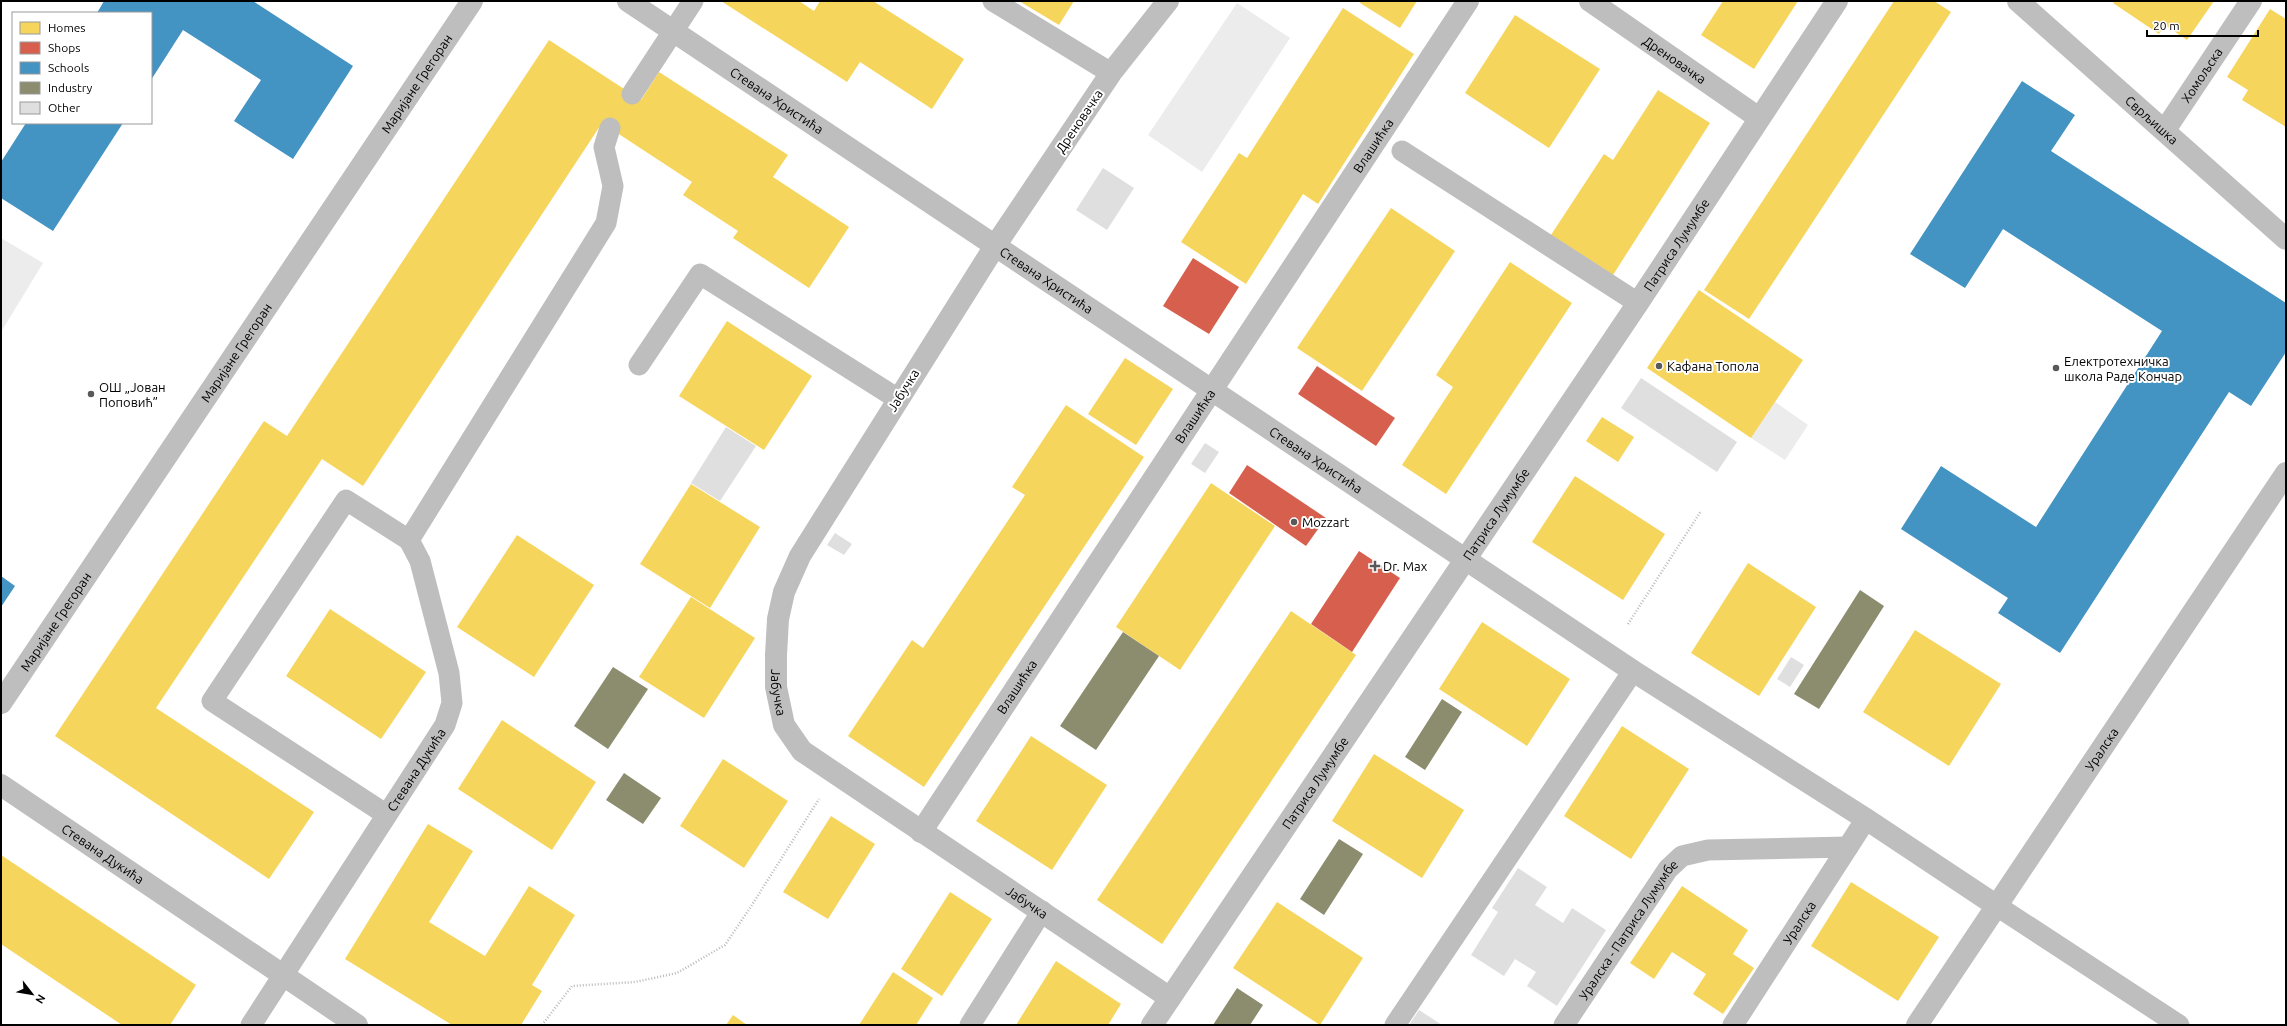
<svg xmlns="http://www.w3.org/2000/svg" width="2287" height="1026" viewBox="0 0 2287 1026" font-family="Ubuntu,sans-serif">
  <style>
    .green { fill: #ececec }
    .homes { fill: #f6d55c }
    .shops { fill: #d6604d }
    .schools { fill: #4393c3 }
    .industry { fill: #8c8c6e }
    .building { fill: #dfdfdf }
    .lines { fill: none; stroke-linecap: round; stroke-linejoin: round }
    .path { stroke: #b9b9b9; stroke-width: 2.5; stroke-dasharray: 1 2; stroke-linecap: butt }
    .service { stroke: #bebebe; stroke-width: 21 }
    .minor { stroke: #bebebe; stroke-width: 22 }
    .tertiary { stroke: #bebebe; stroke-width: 22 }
    .poi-dot { fill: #595959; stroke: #fff; stroke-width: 1.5 }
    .labels { text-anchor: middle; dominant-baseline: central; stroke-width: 4; stroke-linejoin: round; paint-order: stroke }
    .street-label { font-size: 13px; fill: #000; stroke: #fff }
    .poi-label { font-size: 13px; fill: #000; stroke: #fff; text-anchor: start }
  </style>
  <rect width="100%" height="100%" fill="#fff"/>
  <g class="green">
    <polygon points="1237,3 1290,38 1202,172 1148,135"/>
    <polygon points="1,238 43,263 1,332"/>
    <polygon points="1775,402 1808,425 1785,460 1751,438"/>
  </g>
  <g class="homes">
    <polygon points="721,1 799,1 814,11 820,1 873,1 964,59 932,109 860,62 847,82"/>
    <polygon points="1019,1 1074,1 1059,25"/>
    <polygon points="1361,1 1417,1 1400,28 1360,3"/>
    <polygon points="1723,1 1798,1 1754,69 1701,35"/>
    <polygon points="1894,1 1934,1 1951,12 1749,319 1704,290"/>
    <polygon points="2115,1 2214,1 2187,40 2165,25 2159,34 2113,3"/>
    <polygon points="1343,8 1414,54 1318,204 1303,194 1246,284 1181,242 1239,153 1247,158"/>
    <polygon points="2270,9 2286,19 2286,127 2242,100 2248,90 2227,77"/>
    <polygon points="1515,15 1600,69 1549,148 1465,93"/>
    <polygon points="549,40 641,100 659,72 788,155 773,177 849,227 809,288 733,238 738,231 683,195 692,182 602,123 363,486 322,459 156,708 314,812 269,879 55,736 264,421 287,436"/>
    <polygon points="1658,90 1710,123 1613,275 1551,235 1604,154 1613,160"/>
    <polygon points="1391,208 1455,251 1362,391 1297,348"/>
    <polygon points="1510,262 1572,303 1446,494 1402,465 1453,387 1436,375"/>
    <polygon points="1699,290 1803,360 1751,438 1647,368"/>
    <polygon points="727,321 812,376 764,450 679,396"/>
    <polygon points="1125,358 1173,389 1136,445 1088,414"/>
    <polygon points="1066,405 1144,457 924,787 848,736 912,640 923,648 1025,495 1012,487"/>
    <polygon points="1602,417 1634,437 1618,462 1586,441"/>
    <polygon points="1575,476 1665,534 1623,600 1532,542"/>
    <polygon points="1211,483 1275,526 1180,670 1116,627"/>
    <polygon points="691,484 760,527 710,608 640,564"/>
    <polygon points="517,535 594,585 534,677 457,627"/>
    <polygon points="1748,563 1816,607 1759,696 1691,653"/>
    <polygon points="691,597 755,638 704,718 639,677"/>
    <polygon points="330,609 426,672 381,739 286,676"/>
    <polygon points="1291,611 1356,655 1162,944 1097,900"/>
    <polygon points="1482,622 1570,679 1527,746 1439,689"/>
    <polygon points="1915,630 2001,684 1949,766 1863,712"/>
    <polygon points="502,720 596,782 552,850 458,789"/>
    <polygon points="1622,726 1689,769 1631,859 1564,816"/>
    <polygon points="1031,736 1107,785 1052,870 976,821"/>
    <polygon points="1374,754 1464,810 1422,878 1332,821"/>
    <polygon points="723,759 788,801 744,868 680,826"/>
    <polygon points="831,816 875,844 828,919 783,892"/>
    <polygon points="428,824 473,851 429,922 485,956 529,886 575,915 532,985 542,991 521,1025 452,1025 345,959"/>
    <polygon points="1,855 196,985 170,1025 122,1025 1,944"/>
    <polygon points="1851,882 1939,937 1898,1001 1811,946"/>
    <polygon points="1682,886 1748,930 1733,954 1754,968 1723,1014 1693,994 1706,974 1672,952 1654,979 1630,963"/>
    <polygon points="950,892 992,919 942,996 901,969"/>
    <polygon points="1277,902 1363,958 1320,1025 1233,968"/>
    <polygon points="1056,961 1121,1004 1108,1025 1016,1025"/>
    <polygon points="893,972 933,998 916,1025 859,1025"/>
    <polygon points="733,1015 747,1025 726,1025"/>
  </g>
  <g class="shops">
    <polygon points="1193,258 1239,287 1209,334 1163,306"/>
    <polygon points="1317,366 1395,418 1376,446 1298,394"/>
    <polygon points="1247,465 1326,518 1306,546 1229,493"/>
    <polygon points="1359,551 1400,578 1352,652 1311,624"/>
  </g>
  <g class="schools">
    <polygon points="104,1 253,1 353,66 293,159 234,121 261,80 183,30 151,80 151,13 97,13"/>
    <polygon points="2022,81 2075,115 2051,151 2286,303 2286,352 2251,406 2229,392 2060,653 1998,613 2008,598 1901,529 1941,466 2036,527 2162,331 2003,229 1965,288 1910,254"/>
    <polygon points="26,123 123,123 53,231 1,198 1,162"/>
    <polygon points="1,576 15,586 1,607"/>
  </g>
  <g class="industry">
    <polygon points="1860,590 1884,606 1819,709 1794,694"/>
    <polygon points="1123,632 1159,656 1096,750 1060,726"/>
    <polygon points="613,667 648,689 608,749 574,726"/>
    <polygon points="1442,699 1462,712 1425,770 1405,757"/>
    <polygon points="624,773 661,798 643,824 606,800"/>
    <polygon points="1339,839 1363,854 1324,915 1300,899"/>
    <polygon points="1237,988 1263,1005 1250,1025 1213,1025"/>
  </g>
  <g class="building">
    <polygon points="1103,168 1134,188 1107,230 1076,210"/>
    <polygon points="1641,378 1737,442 1717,472 1621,408"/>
    <polygon points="726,427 756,446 720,501 691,483"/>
    <polygon points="1205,443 1219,452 1205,473 1191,464"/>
    <polygon points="835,533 852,544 844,555 827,545"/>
    <polygon points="1791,657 1804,665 1790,687 1777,679"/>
    <polygon points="1518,868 1547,887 1535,905 1563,923 1572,908 1606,930 1557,1006 1527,986 1536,972 1515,959 1504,976 1471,955 1498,912 1492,908"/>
    <polygon points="1419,1010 1442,1025 1409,1025"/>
  </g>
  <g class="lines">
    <g class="path">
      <polyline points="1628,624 1701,511"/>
      <polyline points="542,1025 572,986 635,982 677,973 725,945 750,908 819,799"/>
    </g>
    <g class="service">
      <polyline points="993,1 1111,73"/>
      <polyline points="632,94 693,1"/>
      <polyline points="1402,151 1638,303"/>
      <polyline points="639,365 700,274 898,399"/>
      <polyline points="409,540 606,223 613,186 604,147 610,128"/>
      <polyline points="1997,906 2179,1025"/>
      <path id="s1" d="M251 1025 445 725 452 703 449 673 420 561 409 540 346 500 212 701 387 815"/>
      <polyline points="970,1025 1042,911"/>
      <polyline points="1395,1025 1633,671"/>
      <path id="s2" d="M1564 1025 1668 869 1682 856 1708 850 1848 847"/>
      <path id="s3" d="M1733 1025 1866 819"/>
    </g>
    <g class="minor">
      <path id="s4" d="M628 1 1633 671 1866 819 1997 906"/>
      <path id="s5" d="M1168 1 1111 73 995 246 800 556 784 592 778 619 776 655V687L784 725 802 751 1170 998"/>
      <path id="s6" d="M1590 1 1759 118"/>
      <path id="s7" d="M2018 1 2286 239"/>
      <path id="s8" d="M2165 130 2251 1"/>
      <path id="s9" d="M1 785 357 1025"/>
      <path id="s10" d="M921 832 1468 1"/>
      <path id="s11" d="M1152 1025 1638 303 1837 1"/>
      <path id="s12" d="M1917 1025 2286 473"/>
    </g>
    <path class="tertiary" id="s13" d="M1 703 472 1"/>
  </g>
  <g class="poi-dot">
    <circle cx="1659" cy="366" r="4"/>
    <circle cx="2056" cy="368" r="4"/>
    <circle cx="91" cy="394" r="4"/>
    <circle cx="1294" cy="522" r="4"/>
    <path d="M1373 560h4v4h4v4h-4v4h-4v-4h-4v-4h4z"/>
  </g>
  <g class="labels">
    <g class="street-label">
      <text stroke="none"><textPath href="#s6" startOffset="103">Дреновачка</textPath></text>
      <text stroke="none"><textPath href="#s8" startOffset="66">Хомољска</textPath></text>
      <text stroke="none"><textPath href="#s13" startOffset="746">Маријане Грегоран</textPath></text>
      <text stroke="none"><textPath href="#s4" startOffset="179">Стевана Христића</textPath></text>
      <text stroke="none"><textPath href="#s7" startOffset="179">Сврљишка</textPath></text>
      <text transform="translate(1079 121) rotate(-56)">Дреновачка</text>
      <text stroke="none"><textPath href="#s10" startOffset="822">Влашићка</textPath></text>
      <text stroke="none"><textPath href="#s11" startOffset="940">Патриса Лумумбе</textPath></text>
      <text stroke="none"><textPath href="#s4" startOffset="503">Стевана Христића</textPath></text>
      <text stroke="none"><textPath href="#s13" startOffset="422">Маријане Грегоран</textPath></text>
      <text transform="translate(903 390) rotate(-58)">Јабучка</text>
      <text stroke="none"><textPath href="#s10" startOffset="498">Влашићка</textPath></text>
      <text stroke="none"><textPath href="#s4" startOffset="827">Стевана Христића</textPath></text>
      <text stroke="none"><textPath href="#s11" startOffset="616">Патриса Лумумбе</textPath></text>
      <text stroke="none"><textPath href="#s13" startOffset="98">Маријане Грегоран</textPath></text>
      <text stroke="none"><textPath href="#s10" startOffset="174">Влашићка</textPath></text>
      <text stroke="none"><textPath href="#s5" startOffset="807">Јабучка</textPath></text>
      <text stroke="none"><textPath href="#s12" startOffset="332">Уралска</textPath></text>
      <text stroke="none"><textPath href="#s1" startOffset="304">Стевана Дукића</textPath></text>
      <text stroke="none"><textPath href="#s11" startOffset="292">Патриса Лумумбе</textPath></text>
      <text stroke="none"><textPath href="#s9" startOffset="123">Стевана Дукића</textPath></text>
      <text stroke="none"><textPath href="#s5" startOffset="1143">Јабучка</textPath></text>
      <text stroke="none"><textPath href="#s3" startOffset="122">Уралска</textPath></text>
      <text stroke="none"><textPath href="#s2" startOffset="115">Уралска - Патриса Лумумбе</textPath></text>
    </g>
    <g class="poi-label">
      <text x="2064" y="361">Електротехничка<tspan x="2064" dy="15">школа Раде Кончар</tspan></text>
      <text x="1667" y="366">Кафана Топола</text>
      <text x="99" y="387">ОШ „Јован<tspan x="99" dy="15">Поповић”</tspan></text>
      <text x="1302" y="522">Mozzart</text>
      <text x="1383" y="566">Dr. Max</text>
    </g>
  </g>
  <rect width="2287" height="1026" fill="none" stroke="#000000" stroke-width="4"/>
  <rect x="12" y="12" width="140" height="112" fill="#ffffff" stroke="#999999"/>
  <rect x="20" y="22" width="20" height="12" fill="#f6d55c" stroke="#999999"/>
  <text x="48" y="32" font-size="12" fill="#000000">Homes</text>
  <rect x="20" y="42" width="20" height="12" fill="#d6604d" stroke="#999999"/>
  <text x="48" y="52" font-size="12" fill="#000000">Shops</text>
  <rect x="20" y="62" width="20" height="12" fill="#4393c3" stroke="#999999"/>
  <text x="48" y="72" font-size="12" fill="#000000">Schools</text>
  <rect x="20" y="82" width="20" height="12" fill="#8c8c6e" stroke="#999999"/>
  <text x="48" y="92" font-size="12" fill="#000000">Industry</text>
  <rect x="20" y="102" width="20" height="12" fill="#dfdfdf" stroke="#999999"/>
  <text x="48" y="112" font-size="12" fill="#000000">Other</text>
  <g transform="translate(32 994) rotate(121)" stroke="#ffffff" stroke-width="3" paint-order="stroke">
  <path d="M0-3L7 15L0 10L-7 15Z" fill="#000000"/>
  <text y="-6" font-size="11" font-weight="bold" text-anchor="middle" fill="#000000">N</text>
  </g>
  <path d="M2147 30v6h111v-6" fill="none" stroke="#000000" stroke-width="2"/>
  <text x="2153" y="30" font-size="12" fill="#000000" stroke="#ffffff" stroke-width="3" paint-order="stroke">20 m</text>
</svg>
